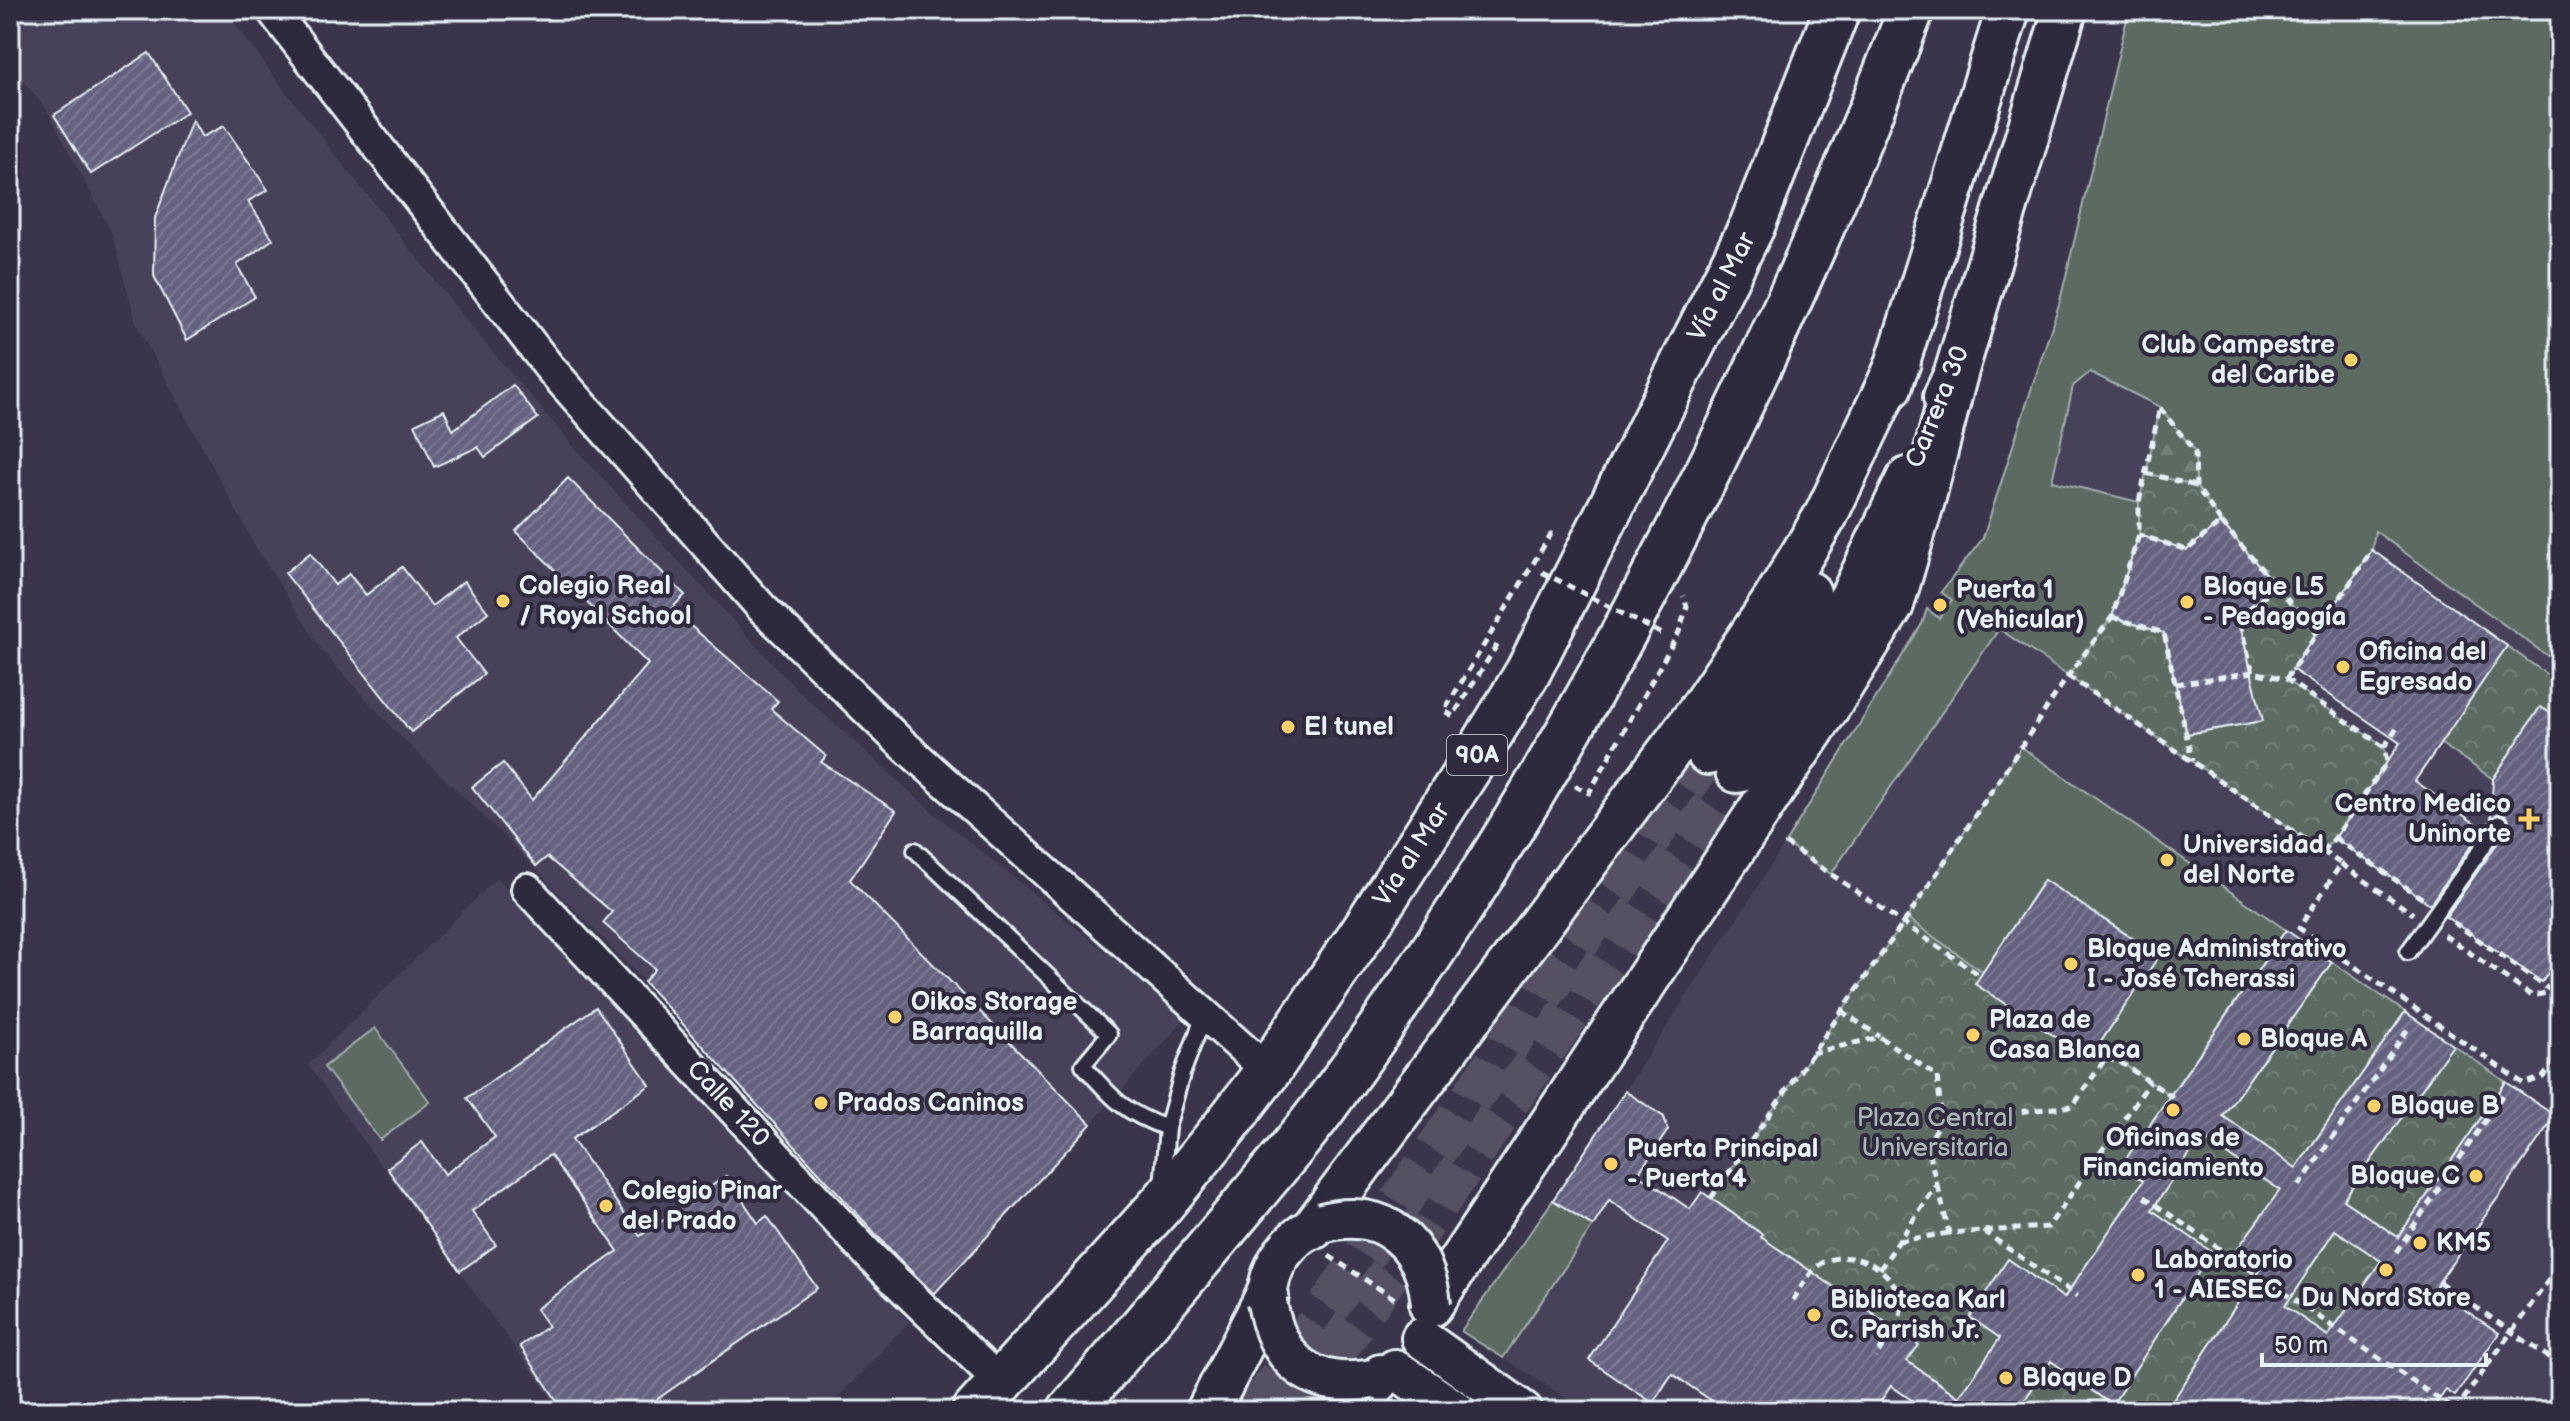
<svg xmlns="http://www.w3.org/2000/svg" width="2570" height="1421" viewBox="0 0 2570 1421" font-family="'Balsamiq Sans',sans-serif">
  <style>
    .built { fill: #47425a }
    .grass { fill: #5b6b62; stroke: #a2aead; stroke-width: 2 }
    .forest { fill: url(#forest-firs); stroke: #a2aead; stroke-width: 2 }
    .park { fill: url(#park-crowns); stroke: #a2aead; stroke-width: 2; fill-rule: evenodd }
    .building { fill: url(#building-hatch); stroke: #e8f1f8; stroke-width: 2; fill-rule: evenodd }
    .lines { fill: none; stroke-linecap: round; stroke-linejoin: round }
    .secondary-tunnel { stroke: #545164; stroke-width: 42; stroke-dasharray: 42 21; stroke-linecap: butt }
    .service-casing { stroke: #e8f1f8; stroke-width: 20 }
    .minor-casing { stroke: #e8f1f8; stroke-width: 36 }
    .tertiary-casing { stroke: #e8f1f8; stroke-width: 44 }
    .secondary-casing { stroke: #e8f1f8; stroke-width: 48 }
    .trunk-casing { stroke: #e8f1f8; stroke-width: 50 }
    .path { stroke: #e8f1f8; stroke-width: 5; stroke-dasharray: 8 6; stroke-linecap: butt }
    .service { stroke: #2f2a3d; stroke-width: 14 }
    .minor { stroke: #2f2a3d; stroke-width: 30 }
    .tertiary { stroke: #2f2a3d; stroke-width: 38 }
    .secondary { stroke: #2f2a3d; stroke-width: 42 }
    .trunk { stroke: #2f2a3d; stroke-width: 44 }
    .tertiary-bridge-casing { stroke: #e8f1f8; stroke-width: 44; stroke-linecap: butt }
    .path-bridge { stroke: #e8f1f8; stroke-width: 5; stroke-dasharray: 8 6; stroke-linecap: butt }
    .tertiary-bridge { stroke: #2f2a3d; stroke-width: 38 }
    .poi-dot { fill: #ffd166; stroke: #2f2a3d; stroke-width: 3 }
    .labels { text-anchor: middle; dominant-baseline: central; stroke-width: 8; stroke-linejoin: round; paint-order: stroke }
    .shield { fill: #2f2a3d; stroke: #b0b5c0; stroke-width: 2 }
    .shield-label { font-size: 24px; font-weight: bold; fill: #e8f1f8 }
    .street-label { font-size: 26px; fill: #e8f1f8; stroke: #2f2a3d }
    .poi-label { font-size: 26px; font-weight: bold; fill: #e8f1f8; stroke: #2f2a3d; text-anchor: start }
    .park-label { font-size: 26px; fill: #a9b5b4; stroke: #2f2a3d }
  </style>
  <defs>
    <pattern id="forest-firs" width="22" height="20" patternUnits="userSpaceOnUse" patternTransform="scale(2)"><rect width="22" height="20" fill="#5b6b62"/><path d="M5 1l3.5 6h-7zM16 11l3.5 6h-7z" fill="#738179"/></pattern>
    <pattern id="park-crowns" width="20" height="18" patternUnits="userSpaceOnUse" patternTransform="scale(2)"><rect width="20" height="18" fill="#5b6b62"/><path d="M2 6a3 3 0 1 1 6 0M12 15a3 3 0 1 1 6 0" fill="none" stroke="#738179"/></pattern>
    <pattern id="building-hatch" width="6" height="6" patternUnits="userSpaceOnUse" patternTransform="scale(2)"><rect width="6" height="6" fill="#656280"/><path d="M-1 1l2-2M0 6l6-6M5 7l2-2" fill="none" stroke="#7b7993"/></pattern>
  </defs>
  <rect width="100%" height="100%" fill="#3a354a"/>
  <filter id="ink" filterUnits="userSpaceOnUse"><feTurbulence type="fractalNoise" baseFrequency=".0125" numOctaves="2"/><feDisplacementMap in="SourceGraphic" scale="16" xChannelSelector="R" yChannelSelector="G"/><feConvolveMatrix kernelMatrix="1 2 1 2 8 2 1 2 1" color-interpolation-filters="sRGB"/></filter>
  <g filter="url(#ink)">
    <g class="built">
      <polygon points="10,10 225,10 285,91 474,330 573,446 796,689 936,815 1187,1017 1091,1124 785,814 644,982 503,835 400,736 323,652 258,551 137,326 112,233 47,110 10,65"/>
      <polygon points="2060,301 2560,665 2560,1411 1586,1411 1461,1331 1583,1155 1750,899 1922,624 1923,613 1982,538"/>
      <polygon points="497,878 909,1322 825,1411 561,1411 308,1065"/>
    </g>
    <g class="grass">
      <polygon points="2129,10 2560,10 2560,665 2375,531 2372,550 2316,634 2221,522 2196,486 2195,452 2160,407 2090,372 2073,386 2052,481 2139,502 2139,535 2112,617 2068,676 1999,629 1831,874 1785,843 1922,624 1927,609 1939,618 1952,600 1941,592 1983,538 2060,301"/>
      <polygon points="2021,747 2286,930 2170,1095 2120,1062 2105,1059 2094,1052 2159,955 2044,880 1983,972 1907,918"/>
      <polygon points="375,1028 430,1102 380,1140 324,1067"/>
      <polygon points="1553,1200 1593,1226 1503,1358 1461,1331"/>
    </g>
    <polygon class="forest" points="2160,407 2195,452 2196,486 2146,473"/>
    <g class="park">
      <polygon points="2146,473 2196,486 2221,522 2187,550 2139,535 2139,502"/>
      <path d="M2277 587 2316 634 2286 680 2384 747 2387 762 2335 838 2322 851 2068 676 2112 617 2164 633 2175 684 2252 672 2238 617ZM2179 700 2263 721 2186 734Z"/>
      <polygon points="2507,646 2560,684 2560,697 2550,712 2540,707 2493,779 2440,743"/>
      <polygon points="1907,918 1983,972 1975,984 2088,1058 2094,1052 2120,1062 2170,1095 2121,1166 2143,1181 2064,1298 2008,1260 1970,1317 2000,1338 1959,1397 1750,1255 1763,1235 1711,1198"/>
      <polygon points="2332,962 2405,1012 2296,1168 2223,1116"/>
      <polygon points="2453,1045 2506,1082 2398,1237 2343,1200"/>
      <polygon points="2201,1137 2280,1190 2263,1265 2166,1411 2017,1411 2051,1361 2111,1404 2211,1252 2152,1210"/>
      <polygon points="2335,1230 2381,1261 2308,1411 2274,1298"/>
    </g>
    <g class="building">
      <polygon points="149,53 187,112 91,174 54,115"/>
      <polygon points="192,120 202,137 224,126 268,190 248,201 273,239 237,265 255,297 187,340 154,276 155,218"/>
      <polygon points="513,385 538,418 485,457 478,447 434,467 415,424 444,410 453,430"/>
      <polygon points="568,478 685,595 671,609 778,701 771,709 826,756 821,762 896,811 850,880 1091,1124 934,1294 896,1256 644,982 655,969 603,923 612,912 547,857 536,866 472,787 503,763 532,800 648,664 516,531"/>
      <polygon points="2221,522 2277,587 2238,617 2263,721 2187,734 2164,633 2112,617 2139,535 2187,550"/>
      <polygon points="2372,550 2507,646 2415,781 2483,829 2430,904 2335,838 2400,743 2292,669"/>
      <polygon points="310,553 335,585 349,574 366,595 402,567 432,606 464,581 488,612 456,638 484,674 411,732 285,573"/>
      <polygon points="2540,707 2560,719 2560,956 2542,982 2446,917 2508,828 2509,820 2505,814 2497,814 2491,819 2493,779"/>
      <polygon points="2044,880 2159,956 2089,1059 1975,984"/>
      <path d="M2286 930 2332 962 2223 1116 2296 1168 2405 1012 2453 1045 2343 1200 2398 1237 2506 1082 2555 1116 2434 1289 2499 1333 2455 1396 2446 1390 2431 1411H2166L2263 1265 2238 1248 2280 1190 2201 1137 2152 1210 2212 1252 2112 1405 2051 1361 2017 1411H1928L1891 1386 1874 1411H1727L1672 1374 1653 1403 1589 1360 1668 1241 1609 1200 1593 1226 1553 1200 1625 1091 1664 1117 1668 1130 1638 1174 1690 1209 1702 1192 1763 1235 1761 1237 1919 1345 1907 1361 1959 1397 2000 1338 1970 1317 2008 1259 2064 1298 2143 1181 2121 1166ZM2335 1230 2381 1261 2328 1336 2285 1306Z"/>
      <polygon points="596,1007 650,1085 572,1139 640,1236 726,1176 758,1223 767,1216 817,1288 640,1411 564,1411 520,1346 548,1326 536,1309 618,1251 550,1155 472,1211 496,1245 460,1271 387,1168 422,1142 445,1174 495,1137 467,1098"/>
    </g>
    <g class="lines">
      <g class="secondary-tunnel">
        <polyline points="1257,1411 1708,753"/>
        <polyline points="1294,1411 1737,771"/>
      </g>
      <g class="service-casing">
        <g id="service">
          <path d="M915 850 1109 1034 1083 1065C1112 1098 1124 1113 1167 1128"/>
          <polyline points="2408,952 2500,823"/>
          <polyline points="1162,1186 1167,1128 1182,1074 1205,1013"/>
        </g>
      </g>
      <g class="minor-casing">
        <g id="minor">
          <polyline points="272,10 549,367 762,608 897,739 1268,1071"/>
          <polyline points="527,889 873,1259 1001,1383"/>
        </g>
      </g>
      <g class="tertiary-casing">
        <g id="tertiary">
          <path d="M1267 1302C1267 1266 1289 1236 1322 1223"/>
          <polyline points="1421,1338 1523,1411"/>
          <polyline points="1395,1369 1456,1411"/>
        </g>
      </g>
      <g class="secondary-casing">
        <g id="secondary">
          <polyline points="1890,387 2008,10"/>
          <polyline points="1945,397 1956,373 2065,10"/>
          <polyline points="1708,753 1773,657 1809,593"/>
          <polyline points="1737,771 1851,598 1908,479"/>
          <polyline points="1314,1227 1698,713 1774,601 1826,515 1899,362"/>
          <polyline points="1431,1305 1830,704 1892,605 1924,497 1956,373"/>
          <polyline points="1208,1411 1267,1296"/>
          <polyline points="1356,1411 1381,1376"/>
        </g>
      </g>
      <g class="trunk-casing">
        <g id="trunk">
          <polyline points="975,1411 1161,1205 1225,1127 1268,1071 1362,933 1481,749 1528,672 1752,226 1837,10"/>
          <path d="M1070 1411C1130 1342 1188 1273 1246 1203 1272 1171 1300 1140 1324 1107 1570 772 1761 396 1911 10"/>
        </g>
      </g>
      <g class="path">
        <polyline points="2160,408 2195,452 2196,486 2221,522"/>
        <polyline points="2146,473 2196,486"/>
        <polyline points="2277,587 2316,634"/>
        <polyline points="2112,617 2164,633 2192,761"/>
        <polyline points="1497,645 1453,716 1444,711 1551,534 1556,535"/>
        <polyline points="2068,676 2322,851 2335,838 2387,762 2384,747 2286,679 2253,672 2238,617 2277,587 2221,522 2187,550 2139,535"/>
        <polyline points="2286,679 2372,550"/>
        <polyline points="2176,684 2253,672"/>
        <polyline points="2384,747 2400,724"/>
        <polyline points="1579,785 1577,787 1589,793 1679,632 1687,606 1683,596"/>
        <polyline points="2335,838 2423,899"/>
        <polyline points="1785,843 1981,976"/>
        <polyline points="2322,851 2341,864 2299,928 2524,1084 2543,1077 2560,1055"/>
        <polyline points="2341,864 2413,914"/>
        <polyline points="2453,922 2553,992"/>
        <polyline points="2444,935 2532,996 2560,990"/>
        <polyline points="1841,1011 1879,1036"/>
        <polyline points="2094,1052 2105,1059 2120,1062 2174,1098"/>
        <polyline points="1812,1053 1880,1037 1937,1076 1942,1120"/>
        <polyline points="1938,1186 1949,1233 2048,1227 2150,1082"/>
        <polyline points="2299,1186 2408,1029"/>
        <polyline points="2144,1197 2456,1411"/>
        <polyline points="1711,1198 1907,918 2068,676 2112,617 2139,535 2139,502 2160,407"/>
        <polyline points="1983,1231 2077,1296"/>
        <polyline points="1899,1241 1949,1233"/>
        <polyline points="2396,1252 2506,1090"/>
        <polyline points="1329,1256 1398,1301"/>
        <polyline points="1880,1269 1937,1185 1927,1145 1942,1120 2073,1106 2105,1059"/>
        <polyline points="2439,1282 2560,1365"/>
        <path d="M1793 1300C1802 1287 1810 1269 1824 1262 1856 1247 1901 1272 1901 1309 1901 1326 1884 1344 1875 1357"/>
        <polyline points="2455,1411 2560,1264"/>
      </g>
      <use href="#service" class="service"/>
      <use href="#minor" class="minor"/>
      <use href="#tertiary" class="tertiary"/>
      <use href="#secondary" class="secondary"/>
      <use href="#trunk" class="trunk"/>
      <g class="tertiary-bridge-casing">
        <g id="tertiary-bridge">
          <path d="M1322 1223C1385 1206 1426 1244 1431 1305"/>
          <path d="M1267 1302C1277 1361 1311 1390 1373 1379"/>
        </g>
      </g>
      <polyline class="path-bridge" points="1542,572 1664,635"/>
      <use href="#tertiary-bridge" class="tertiary-bridge"/>
    </g>
  </g>
  <g class="poi-dot">
    <circle cx="2351" cy="360" r="8"/>
    <circle cx="503" cy="601" r="8"/>
    <circle cx="2187" cy="602" r="8"/>
    <circle cx="1940" cy="605" r="8"/>
    <circle cx="2343" cy="667" r="8"/>
    <circle cx="1288" cy="727" r="8"/>
    <path d="M2525 807h8v8h8v8h-8v8h-8v-8h-8v-8h8z"/>
    <circle cx="2167" cy="860" r="8"/>
    <circle cx="2071" cy="964" r="8"/>
    <circle cx="895" cy="1017" r="8"/>
    <circle cx="1973" cy="1035" r="8"/>
    <circle cx="2244" cy="1039" r="8"/>
    <circle cx="821" cy="1103" r="8"/>
    <circle cx="2374" cy="1106" r="8"/>
    <circle cx="2173" cy="1110" r="8"/>
    <circle cx="1611" cy="1164" r="8"/>
    <circle cx="2476" cy="1176" r="8"/>
    <circle cx="606" cy="1206" r="8"/>
    <circle cx="2420" cy="1243" r="8"/>
    <circle cx="2386" cy="1270" r="8"/>
    <circle cx="2138" cy="1275" r="8"/>
    <circle cx="1814" cy="1315" r="8"/>
    <circle cx="2006" cy="1378" r="8"/>
  </g>
  <g class="labels">
    <rect class="shield" x="1447" y="735" width="60" height="40" rx="6"/>
    <g class="shield-label">
      <text x="1477" y="755">90A</text>
    </g>
    <g class="street-label">
      <text transform="translate(1722 287) rotate(-63)">Vía al Mar</text>
      <text transform="translate(1938 407) rotate(-68)">Carrera 30</text>
      <text transform="translate(1412 855) rotate(-57)">Vía al Mar</text>
      <text transform="translate(728 1104) rotate(47)">Calle 120</text>
    </g>
    <g class="poi-label">
      <text x="2335" y="345" text-anchor="end">Club Campestre<tspan x="2335" dy="30">del Caribe</tspan></text>
      <text x="519" y="586">Colegio Real<tspan x="519" dy="30">/ Royal School</tspan></text>
      <text x="2203" y="587">Bloque L5<tspan x="2203" dy="30">- Pedagogía</tspan></text>
      <text x="1956" y="590">Puerta 1<tspan x="1956" dy="30">(Vehicular)</tspan></text>
      <text x="2359" y="652">Oficina del<tspan x="2359" dy="30">Egresado</tspan></text>
      <text x="1304" y="727">El tunel</text>
      <text x="2511" y="804" text-anchor="end">Centro Medico<tspan x="2511" dy="30">Uninorte</tspan></text>
      <text x="2183" y="845">Universidad<tspan x="2183" dy="30">del Norte</tspan></text>
      <text x="2087" y="949">Bloque Administrativo<tspan x="2087" dy="30">I - José Tcherassi</tspan></text>
      <text x="911" y="1002">Oikos Storage<tspan x="911" dy="30">Barraquilla</tspan></text>
      <text x="1989" y="1020">Plaza de<tspan x="1989" dy="30">Casa Blanca</tspan></text>
      <text x="2260" y="1039">Bloque A</text>
      <text x="837" y="1103">Prados Caninos</text>
      <text x="2390" y="1106">Bloque B</text>
      <text x="2173" y="1138" text-anchor="middle">Oficinas de<tspan x="2173" dy="30">Financiamiento</tspan></text>
      <text x="1627" y="1149">Puerta Principal<tspan x="1627" dy="30">- Puerta 4</tspan></text>
      <text x="2460" y="1176" text-anchor="end">Bloque C</text>
      <text x="622" y="1191">Colegio Pinar<tspan x="622" dy="30">del Prado</tspan></text>
      <text x="2436" y="1243">KM5</text>
      <text x="2154" y="1260">Laboratorio<tspan x="2154" dy="30">1 - AIESEC</tspan></text>
      <text x="2386" y="1298" text-anchor="middle">Du Nord Store</text>
      <text x="1830" y="1300">Biblioteca Karl<tspan x="1830" dy="30">C. Parrish Jr.</tspan></text>
      <text x="2022" y="1378">Bloque D</text>
    </g>
    <g class="park-label">
      <text x="1935" y="1118">Plaza Central<tspan x="1935" dy="30">Universitaria</tspan></text>
    </g>
  </g>
  <rect width="2570" height="1421" fill="none" stroke="#2f2a3d" stroke-width="40"/>
  <rect x="20" y="20" width="2530" height="1381" fill="none" stroke="#e8f1f8" stroke-width="3" filter="url(#ink)"/>
  <path d="M2262 1353v12h224v-12" fill="none" stroke="#e8f1f8" stroke-width="4"/>
  <text x="2274" y="1353" font-size="24" fill="#e8f1f8" stroke="#2f2a3d" stroke-width="6" paint-order="stroke">50 m</text>
</svg>
